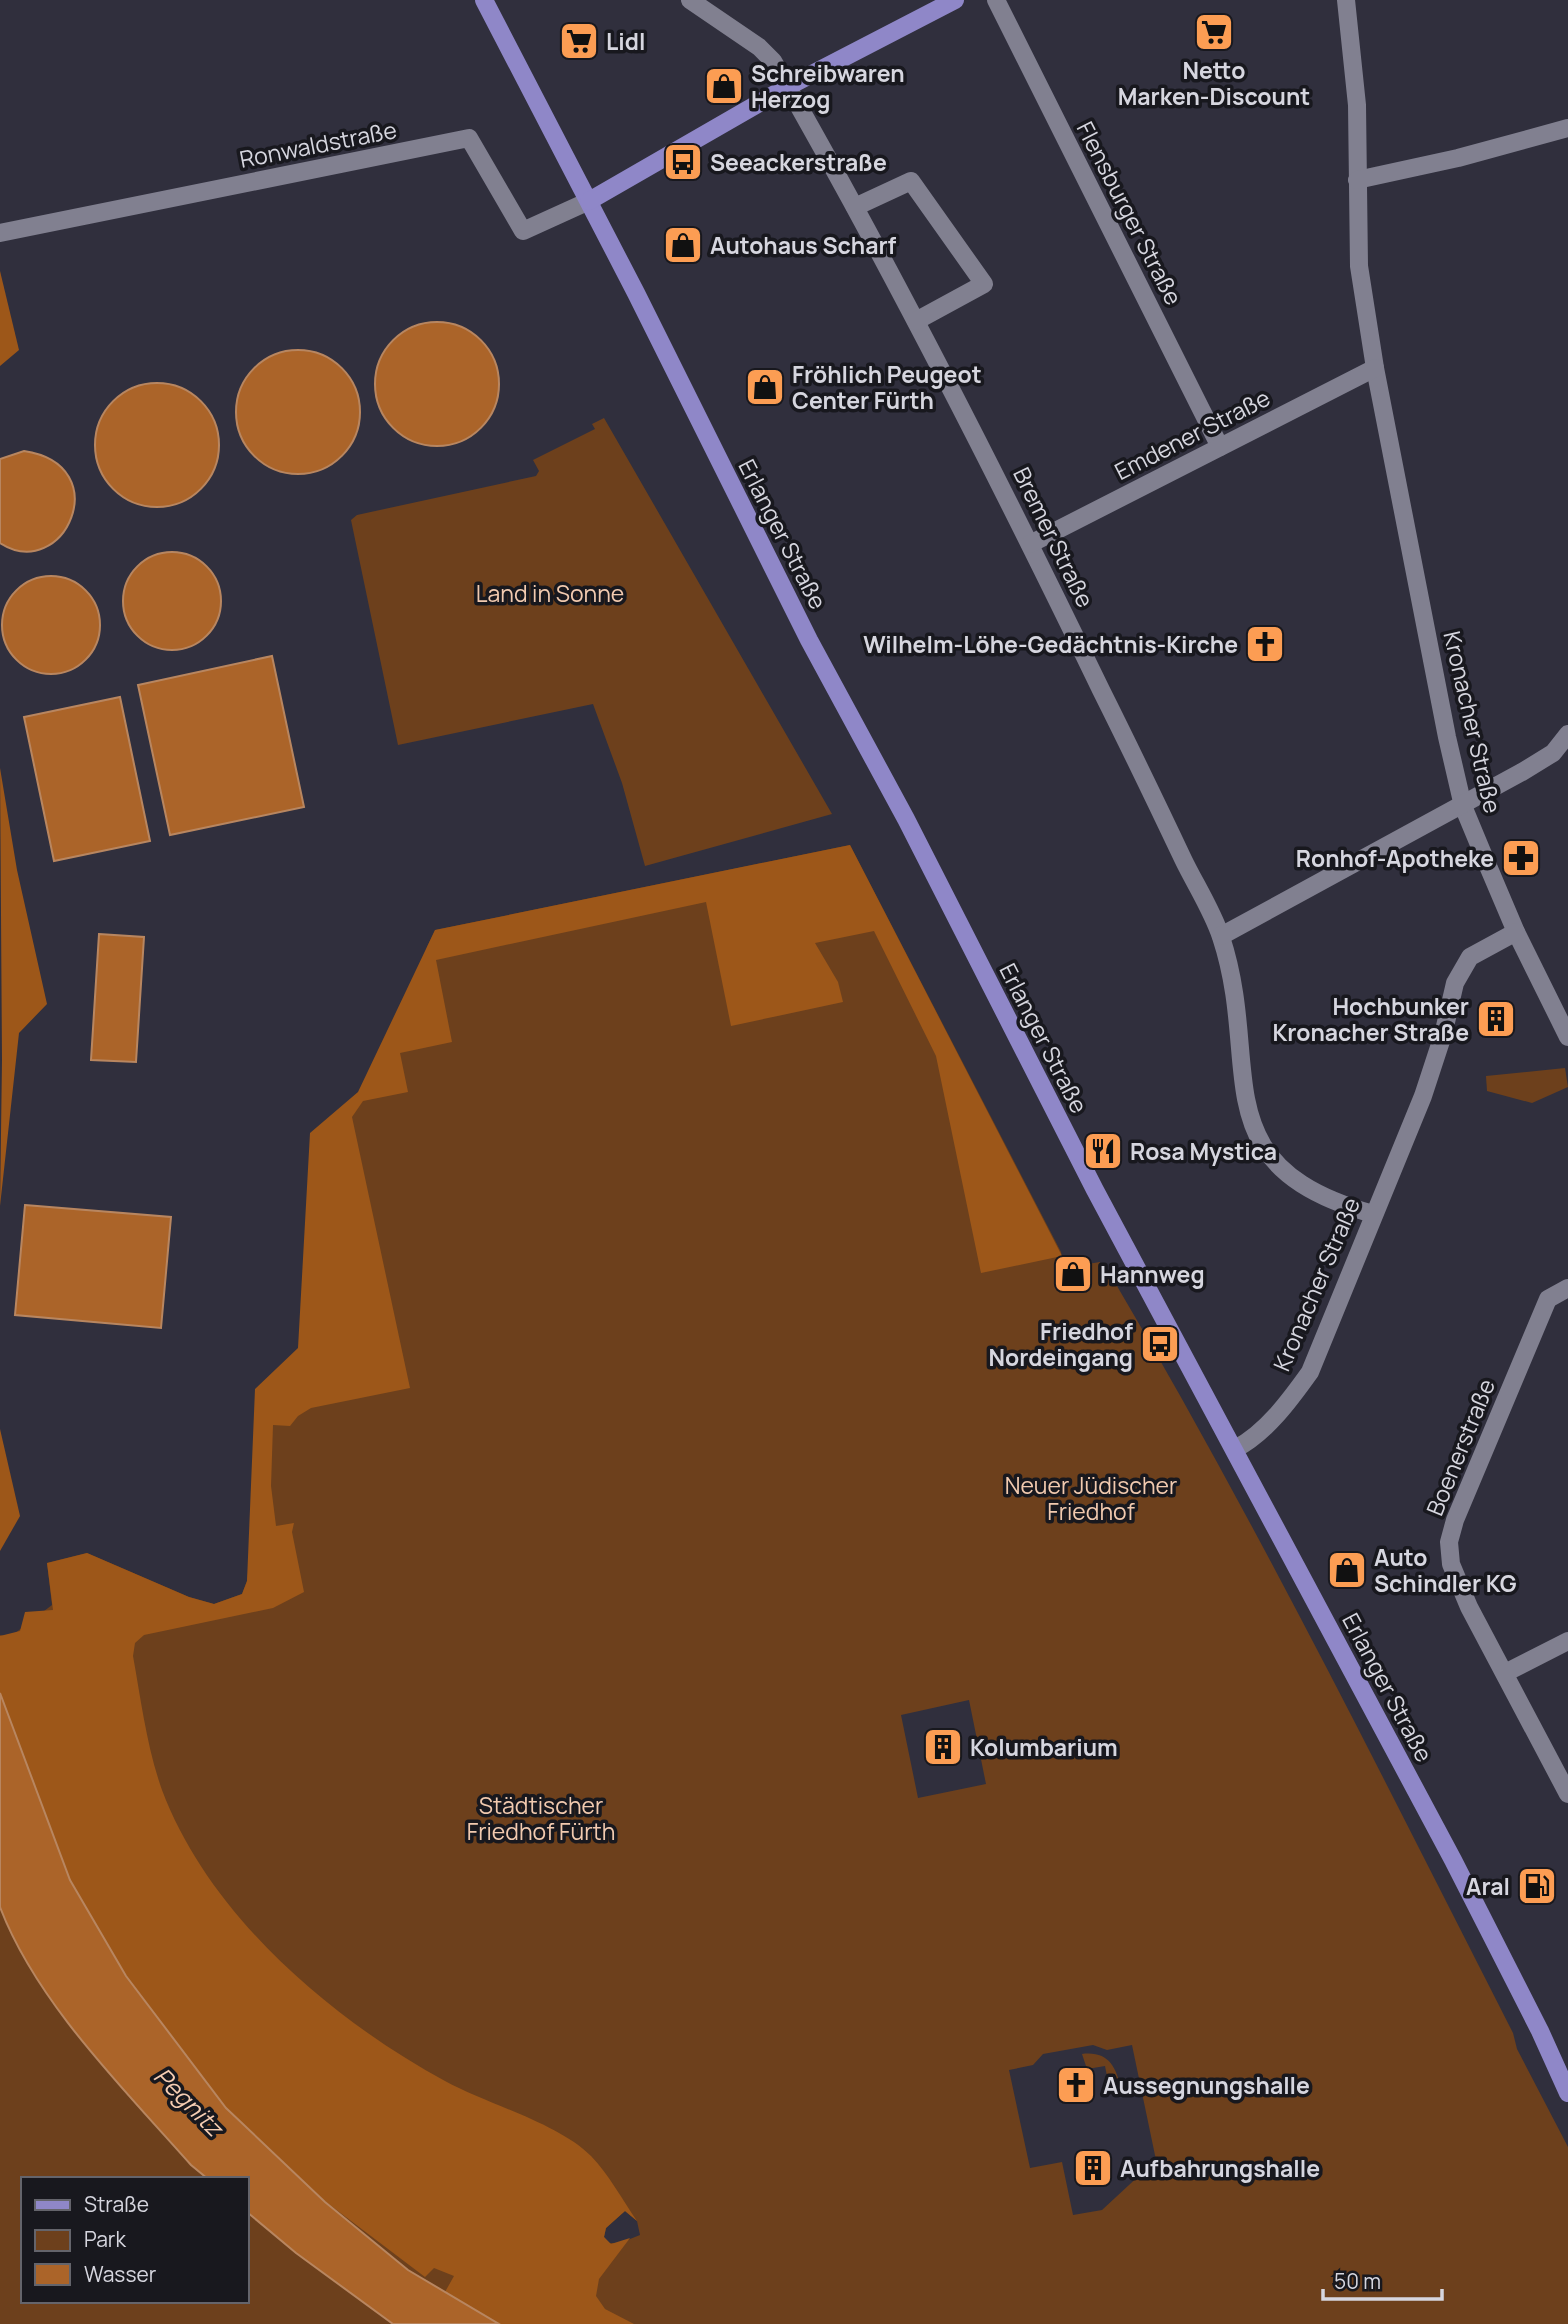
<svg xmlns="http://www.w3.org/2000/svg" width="1568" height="2324" viewBox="0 0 1568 2324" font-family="Manrope,sans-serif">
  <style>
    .green { fill: #6d401c; fill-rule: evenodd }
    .forest { fill: #9d5719 }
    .water { fill: #ab6429; stroke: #b88660; stroke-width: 2 }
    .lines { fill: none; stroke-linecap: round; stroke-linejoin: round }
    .minor { stroke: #818090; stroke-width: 18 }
    .major { stroke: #8f87c8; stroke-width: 18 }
    .labels { text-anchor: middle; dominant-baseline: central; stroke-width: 7; stroke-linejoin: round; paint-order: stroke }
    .poi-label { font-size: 23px; font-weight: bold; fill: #d6d6df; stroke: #18181e; text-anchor: start }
    .street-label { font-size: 23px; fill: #d6d6df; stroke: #18181e }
    .park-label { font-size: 23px; fill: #f2caaf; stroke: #18181e }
    .water-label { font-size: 24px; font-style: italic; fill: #f7ceb3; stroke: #18181e }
  </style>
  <rect width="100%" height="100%" fill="#302f3d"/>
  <g class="green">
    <polygon points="604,418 832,814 645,866 622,783 593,704 398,745 351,520 357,515 536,476 539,471 533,460 595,429 592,424"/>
    <path d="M850 845 1061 1252 1064 1268 1100 1262 1103 1275 1110 1274C1256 1521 1383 1778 1513 2033L1517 2049 1568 2147V2324H0V1907C36 2002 124 2089 191 2165L208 2179H23V2301H247V2212L296 2253 226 2108 126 1976 70 1880 4 1706 0 1690V1635L10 1637 52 1605 47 1563 87 1553 189 1597 214 1604 242 1594 247 1581 266 1414 403 1385 346 1117 400 1053 427 947 435 930ZM969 1700 986 1784 918 1798 901 1715ZM1093 2045 1107 2050 1132 2045 1156 2160 1102 2210 1073 2215 1062 2162 1030 2168 1009 2070 1033 2065 1043 2054ZM625 2211 637 2221 640 2235 620 2243H609L604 2237 606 2228Z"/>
    <polygon points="1565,1068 1568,1087 1532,1103 1487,1091 1486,1076"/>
    <path d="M1082 2054C1108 2051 1116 2066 1121 2089L1110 2091 1105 2066 1087 2069Z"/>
  </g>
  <g class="forest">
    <polygon points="0,271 19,350 0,366"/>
    <polygon points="0,768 17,870 47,1004 19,1033 0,1206 2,1060"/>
    <path d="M850 845 1062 1256 981 1273 936 1056 874 931 815 943 838 982 843 1002 731 1026 706 902 436 960 452 1042 400 1053 408 1092 363 1101 352 1117 410 1388 311 1408 298 1416 290 1426 273 1425 271 1486 276 1526 294 1523 292 1532 304 1592 273 1608 144 1635 135 1643 133 1656C141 1700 147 1748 162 1790 209 1915 331 2019 445 2081 487 2104 558 2123 591 2156 609 2175 622 2199 637 2221L625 2211 606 2228 604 2237 611 2244 630 2238 599 2279 596 2296 605 2309 634 2324H498L445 2292 454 2276 434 2268 425 2277 326 2202 226 2109 126 1976 70 1880 4 1707 0 1694V1636L20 1631 25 1612 53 1610 47 1563 87 1553 189 1597 214 1604 242 1594 247 1581 255 1389 298 1348 310 1133 358 1092 435 930Z"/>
    <polygon points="0,1429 20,1516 0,1551"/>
  </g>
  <g class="water">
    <circle cx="437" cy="384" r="62"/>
    <circle cx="298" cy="412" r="62"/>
    <circle cx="157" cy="445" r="62"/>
    <path d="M24 451C118 465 64 584 0 543V459Z"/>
    <circle cx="172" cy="601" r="49"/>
    <circle cx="51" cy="625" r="49"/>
    <polygon points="272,656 304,807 170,835 138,685"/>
    <polygon points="120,697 150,841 54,861 24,717"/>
    <polygon points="99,934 144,937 136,1062 91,1060"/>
    <polygon points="25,1205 171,1217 161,1328 15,1315"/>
    <path d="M0 1693 70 1880 126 1976 226 2108 325 2202 408 2270 499 2324H393L296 2253 247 2212V2179H208L191 2165C124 2089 36 2002 0 1907Z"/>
  </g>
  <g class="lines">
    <g class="minor">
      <path d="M690 0 759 47 773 61C891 266 998 477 1101 690 1129 746 1156 802 1183 859 1195 884 1212 910 1221 937 1264 1067 1198 1165 1373 1214"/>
      <polyline points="996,0 1220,447"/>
      <polyline points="1346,0 1357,105 1359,266 1375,368 1447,737 1463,806 1485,859 1516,932 1568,1037"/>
      <polyline points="1357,180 1458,158 1568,128"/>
      <polyline points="855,207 911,181 984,284 916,321"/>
      <polyline points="0,233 469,138 523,231 589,201"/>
      <polyline points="1030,544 1375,368"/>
      <polyline points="1221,936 1522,772 1553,753 1568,734"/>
      <polyline points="1568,1288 1548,1299 1455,1520 1449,1542 1451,1564 1469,1607 1568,1794"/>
      <path d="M1235 1449C1266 1433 1290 1400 1310 1372L1423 1096 1443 1035 1455 983 1470 957 1516 932"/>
      <polyline points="1505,1673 1568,1641"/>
    </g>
    <g class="major">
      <polyline points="484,0 636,293 809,640 906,819 1095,1190 1453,1860 1540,2031 1568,2093"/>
      <polyline points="589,201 787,87 955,0"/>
    </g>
  </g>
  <defs>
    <g id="supermarket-square" transform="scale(2.0125)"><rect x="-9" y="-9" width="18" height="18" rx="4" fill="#fc9d53" stroke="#18181e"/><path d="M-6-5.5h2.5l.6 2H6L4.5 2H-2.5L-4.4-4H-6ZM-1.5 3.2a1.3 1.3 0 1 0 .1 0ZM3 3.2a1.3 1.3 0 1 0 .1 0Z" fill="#111"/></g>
    <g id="shop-square" transform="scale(2.0125)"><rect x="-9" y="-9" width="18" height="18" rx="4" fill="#fc9d53" stroke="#18181e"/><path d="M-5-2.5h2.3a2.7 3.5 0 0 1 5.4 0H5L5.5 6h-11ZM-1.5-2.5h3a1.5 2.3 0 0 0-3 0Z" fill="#111"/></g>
    <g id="bus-square" transform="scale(2.0125)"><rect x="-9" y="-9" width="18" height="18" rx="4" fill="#fc9d53" stroke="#18181e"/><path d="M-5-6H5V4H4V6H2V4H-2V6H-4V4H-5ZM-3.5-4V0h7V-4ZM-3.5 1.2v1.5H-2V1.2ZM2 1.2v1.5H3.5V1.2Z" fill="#111"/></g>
    <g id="church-square" transform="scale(2.0125)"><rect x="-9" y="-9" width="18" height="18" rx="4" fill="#fc9d53" stroke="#18181e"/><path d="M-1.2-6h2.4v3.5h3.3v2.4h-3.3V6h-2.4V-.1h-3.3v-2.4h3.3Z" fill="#111"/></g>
    <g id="pharmacy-square" transform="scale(2.0125)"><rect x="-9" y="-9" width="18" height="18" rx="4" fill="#fc9d53" stroke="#18181e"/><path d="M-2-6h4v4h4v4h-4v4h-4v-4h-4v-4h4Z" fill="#111"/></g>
    <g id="building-square" transform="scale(2.0125)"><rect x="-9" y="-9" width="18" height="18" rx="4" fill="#fc9d53" stroke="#18181e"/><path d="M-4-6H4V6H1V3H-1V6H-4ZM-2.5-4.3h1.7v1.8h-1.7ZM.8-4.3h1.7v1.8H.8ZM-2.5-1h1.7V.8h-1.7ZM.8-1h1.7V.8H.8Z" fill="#111"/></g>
    <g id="restaurant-square" transform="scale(2.0125)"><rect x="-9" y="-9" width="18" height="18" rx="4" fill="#fc9d53" stroke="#18181e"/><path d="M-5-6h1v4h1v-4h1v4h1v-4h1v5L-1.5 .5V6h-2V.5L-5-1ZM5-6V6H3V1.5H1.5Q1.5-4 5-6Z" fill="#111"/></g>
    <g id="fuel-square" transform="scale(2.0125)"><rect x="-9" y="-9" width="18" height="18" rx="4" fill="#fc9d53" stroke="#18181e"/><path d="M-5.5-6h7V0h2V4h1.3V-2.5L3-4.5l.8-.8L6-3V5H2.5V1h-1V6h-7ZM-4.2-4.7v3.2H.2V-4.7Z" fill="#111"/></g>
  </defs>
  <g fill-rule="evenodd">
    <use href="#supermarket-square" x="1214" y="32"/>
    <use href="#supermarket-square" x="579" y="41"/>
    <use href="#shop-square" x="724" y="86"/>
    <use href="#bus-square" x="683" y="162"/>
    <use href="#shop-square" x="683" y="245"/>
    <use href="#shop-square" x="765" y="387"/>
    <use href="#church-square" x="1265" y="644"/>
    <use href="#pharmacy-square" x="1521" y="858"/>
    <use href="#building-square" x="1496" y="1019"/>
    <use href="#restaurant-square" x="1103" y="1151"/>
    <use href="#shop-square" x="1073" y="1274"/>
    <use href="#bus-square" x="1160" y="1344"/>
    <use href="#shop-square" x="1347" y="1570"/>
    <use href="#building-square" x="943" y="1747"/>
    <use href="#fuel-square" x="1537" y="1886"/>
    <use href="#church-square" x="1076" y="2085"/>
    <use href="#building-square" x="1093" y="2168"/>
  </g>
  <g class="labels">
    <g class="poi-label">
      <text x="606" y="41">Lidl</text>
      <text x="1214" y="70" text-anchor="middle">Netto<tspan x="1214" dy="26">Marken-Discount</tspan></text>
      <text x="751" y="73">Schreibwaren<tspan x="751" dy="26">Herzog</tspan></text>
      <text x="710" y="162">Seeackerstraße</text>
      <text x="710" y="245">Autohaus Scharf</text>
      <text x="792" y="374">Fröhlich Peugeot<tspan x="792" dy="26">Center Fürth</tspan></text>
      <text x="1238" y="644" text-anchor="end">Wilhelm-Löhe-Gedächtnis-Kirche</text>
      <text x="1494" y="858" text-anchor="end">Ronhof-Apotheke</text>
      <text x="1469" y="1006" text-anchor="end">Hochbunker<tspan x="1469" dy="26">Kronacher Straße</tspan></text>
      <text x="1130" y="1151">Rosa Mystica</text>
      <text x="1100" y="1274">Hannweg</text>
      <text x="1133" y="1331" text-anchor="end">Friedhof<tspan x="1133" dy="26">Nordeingang</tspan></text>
      <text x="1374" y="1557">Auto<tspan x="1374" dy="26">Schindler KG</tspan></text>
      <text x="970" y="1747">Kolumbarium</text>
      <text x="1510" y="1886" text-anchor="end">Aral</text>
      <text x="1103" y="2085">Aussegnungshalle</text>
      <text x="1120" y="2168">Aufbahrungshalle</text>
    </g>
    <g class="street-label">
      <text transform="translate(318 144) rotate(-11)">Ronwaldstraße</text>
      <text transform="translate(1130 213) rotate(63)">Flensburger Straße</text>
      <text transform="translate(1192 434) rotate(-27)">Emdener Straße</text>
      <text transform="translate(783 534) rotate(63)">Erlanger Straße</text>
      <text transform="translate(1054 537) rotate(64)">Bremer Straße</text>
      <text transform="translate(1473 722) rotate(77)">Kronacher Straße</text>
      <text transform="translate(1044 1038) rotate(63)">Erlanger Straße</text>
      <text transform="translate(1316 1284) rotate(-67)">Kronacher Straße</text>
      <text transform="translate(1460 1447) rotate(-68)">Boenerstraße</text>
      <text transform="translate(1388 1687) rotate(62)">Erlanger Straße</text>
    </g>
    <g class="park-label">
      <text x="550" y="593">Land in Sonne</text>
      <text x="1091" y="1485">Neuer Jüdischer<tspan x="1091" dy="26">Friedhof</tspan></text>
      <text x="541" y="1805">Städtischer<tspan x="541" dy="26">Friedhof Fürth</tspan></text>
    </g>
    <g class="water-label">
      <text transform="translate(189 2101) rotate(45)">Pegnitz</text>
    </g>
  </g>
  <rect x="21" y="2177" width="228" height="126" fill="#18181e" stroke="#64646b" stroke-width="2"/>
  <rect x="35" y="2200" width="35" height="10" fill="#8f87c8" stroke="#64646b" stroke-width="2"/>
  <text x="84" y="2212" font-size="21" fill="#d6d6df">Straße</text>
  <rect x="35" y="2230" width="35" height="21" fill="#6d401c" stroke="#64646b" stroke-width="2"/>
  <text x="84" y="2247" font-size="21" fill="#d6d6df">Park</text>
  <rect x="35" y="2264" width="35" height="21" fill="#ab6429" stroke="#64646b" stroke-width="2"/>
  <text x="84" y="2282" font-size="21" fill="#d6d6df">Wasser</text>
  <path d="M1323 2289v10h119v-10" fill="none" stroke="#d6d6df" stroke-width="3.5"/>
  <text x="1334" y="2289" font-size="21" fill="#d6d6df" stroke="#18181e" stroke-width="5" paint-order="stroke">50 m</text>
</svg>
